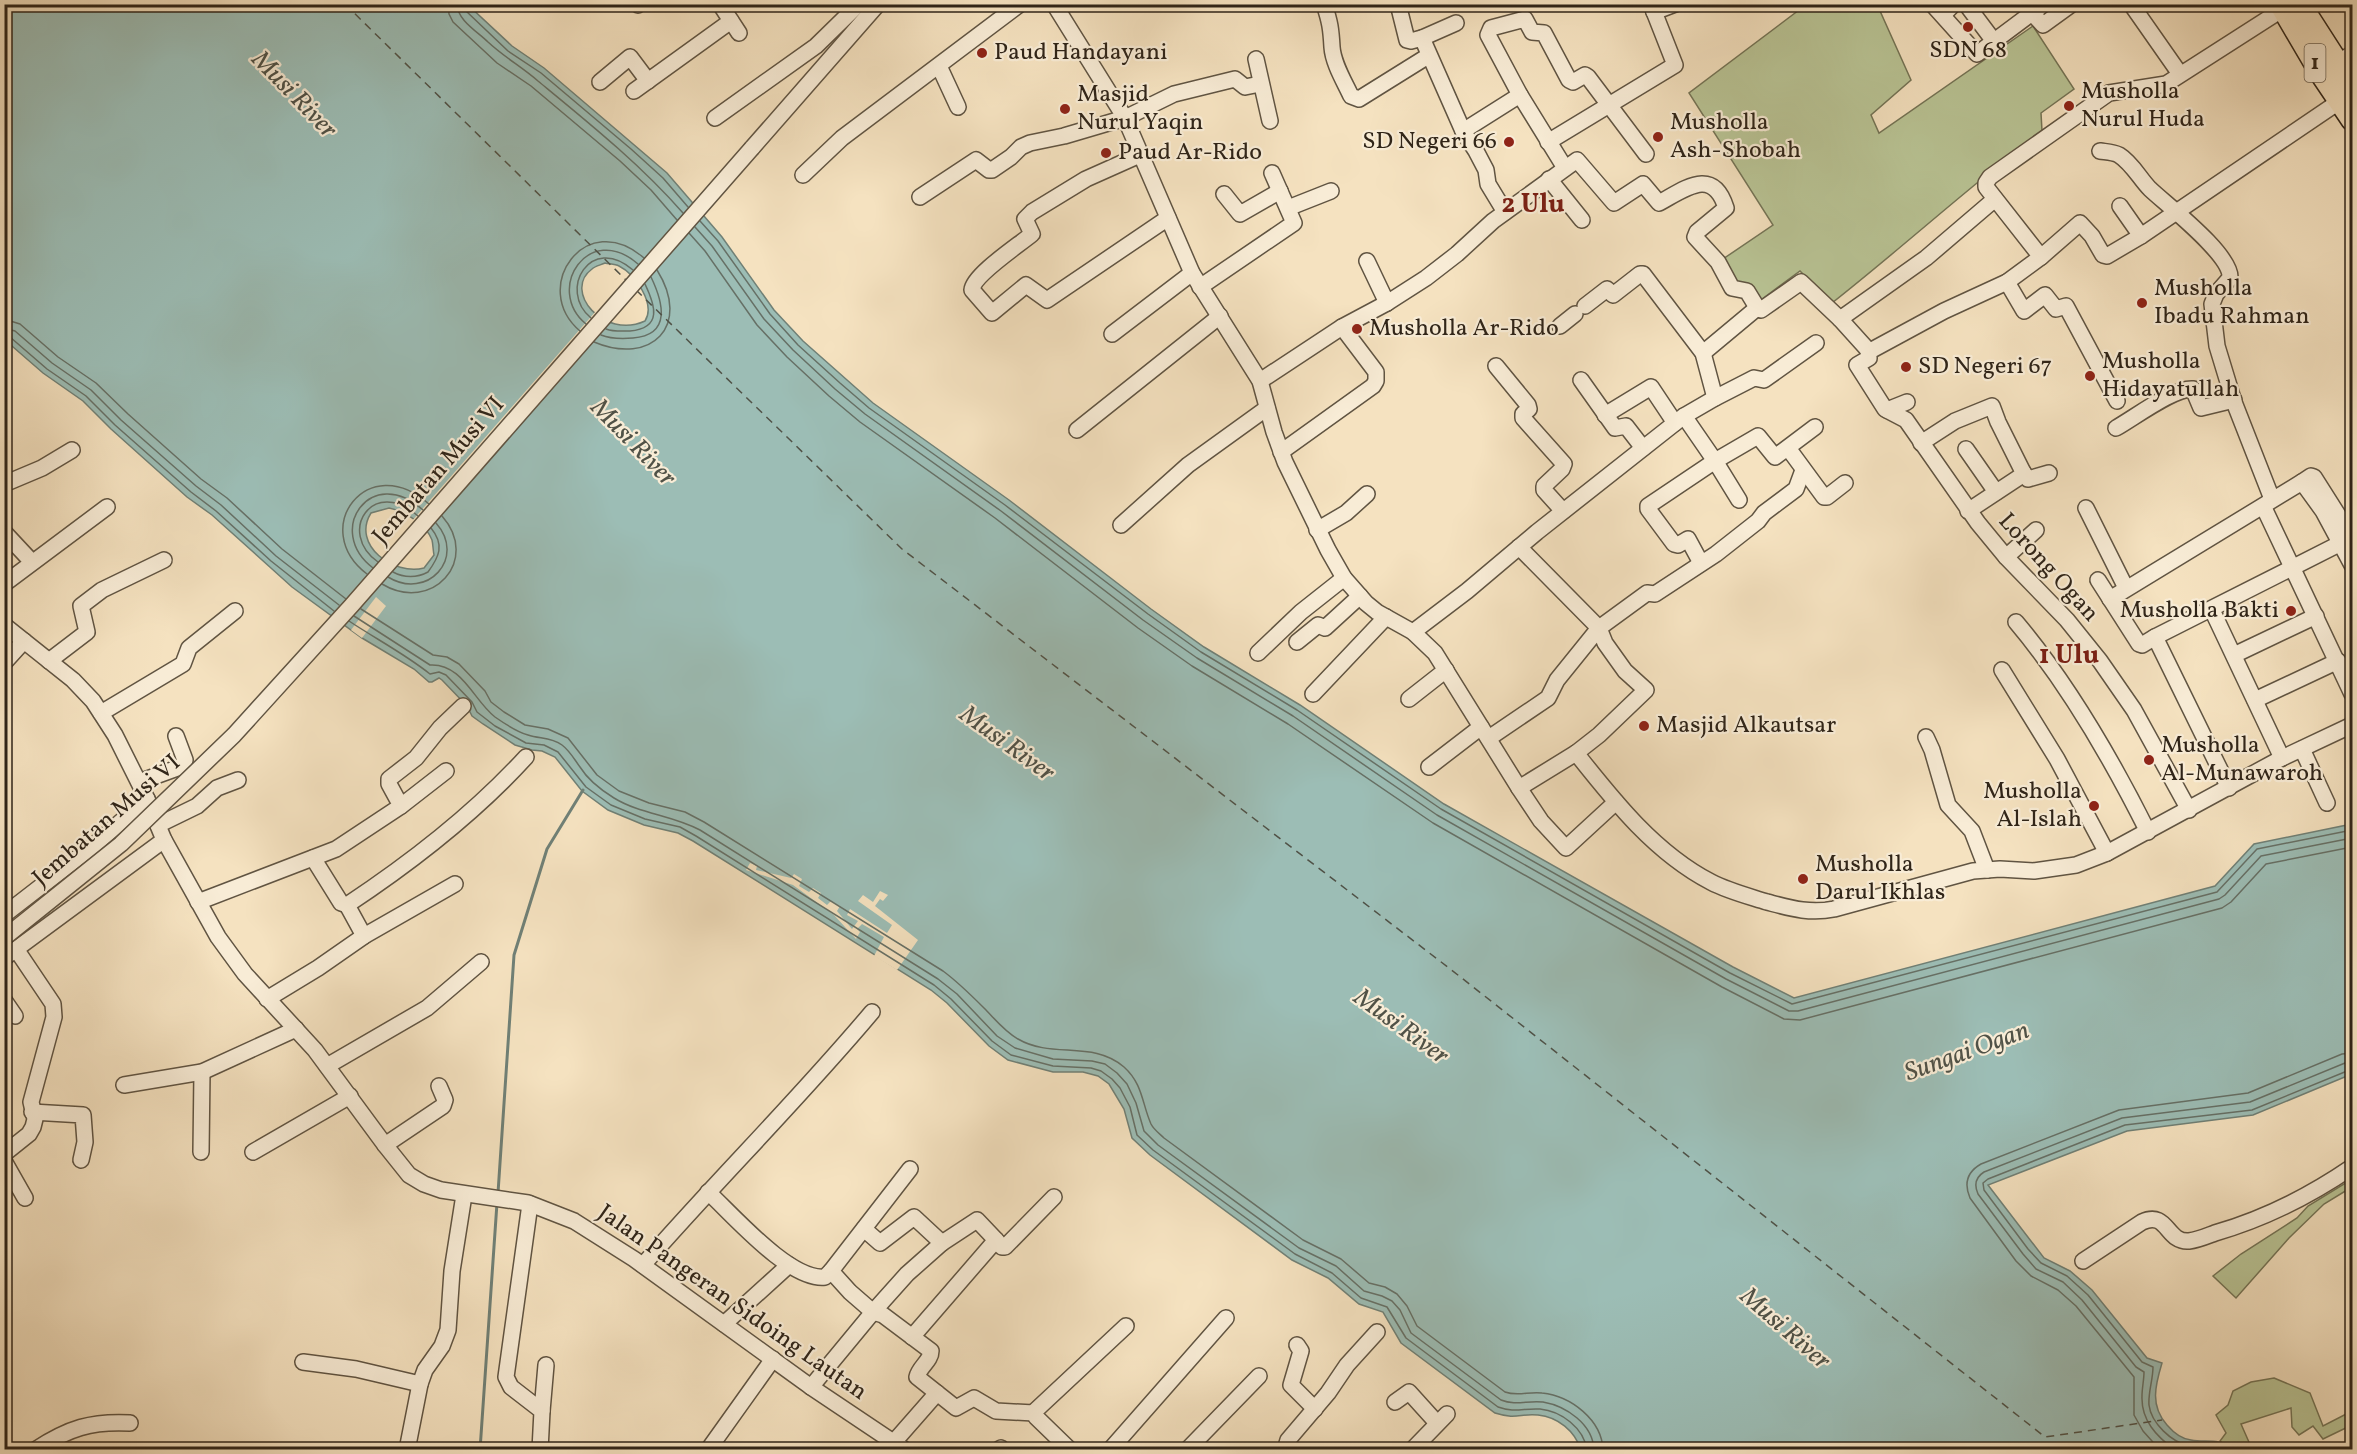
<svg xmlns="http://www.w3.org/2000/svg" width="2357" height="1454" viewBox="0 0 2357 1454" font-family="Vollkorn,serif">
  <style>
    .green { fill: #b9c495; stroke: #747456; stroke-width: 1.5 }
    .water { fill: #9cbdb5; stroke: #708076; stroke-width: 1.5; fill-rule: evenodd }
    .pier { fill: #f5e2c0 }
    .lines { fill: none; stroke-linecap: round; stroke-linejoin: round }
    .shore { stroke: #667066; stroke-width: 1.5 }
    .stream { stroke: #708076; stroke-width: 3 }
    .ferry { stroke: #505247; stroke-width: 1.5; stroke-dasharray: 8 6; stroke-linecap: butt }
    .minor-casing { stroke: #605442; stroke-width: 18 }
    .highway-casing { stroke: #2f2418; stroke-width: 24 }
    .minor { stroke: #f8ecd6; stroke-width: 15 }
    .highway { stroke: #f5e2c0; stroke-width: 21 }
    .minor-bridge-casing { stroke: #605442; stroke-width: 18; stroke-linecap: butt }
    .minor-bridge { stroke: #f8ecd6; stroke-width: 15 }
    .poi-dot { fill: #8f2418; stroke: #f8ecd6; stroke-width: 2 }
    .labels { text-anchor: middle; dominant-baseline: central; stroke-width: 4.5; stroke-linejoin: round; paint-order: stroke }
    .shield { fill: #f8ecd6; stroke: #6b6051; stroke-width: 1.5 }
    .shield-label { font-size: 22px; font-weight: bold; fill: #2f2418 }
    .poi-label { font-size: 24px; fill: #2f2418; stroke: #f8ecd6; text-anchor: start }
    .street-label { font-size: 24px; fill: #2f2418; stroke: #f8ecd6 }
    .water-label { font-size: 26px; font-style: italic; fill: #505247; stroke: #f8ecd6 }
    .quarter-label { font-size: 27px; font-weight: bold; fill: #7a1f14; stroke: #f8ecd6 }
  </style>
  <rect width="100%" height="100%" fill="#f5e2c0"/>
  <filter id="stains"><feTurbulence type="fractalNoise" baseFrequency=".00333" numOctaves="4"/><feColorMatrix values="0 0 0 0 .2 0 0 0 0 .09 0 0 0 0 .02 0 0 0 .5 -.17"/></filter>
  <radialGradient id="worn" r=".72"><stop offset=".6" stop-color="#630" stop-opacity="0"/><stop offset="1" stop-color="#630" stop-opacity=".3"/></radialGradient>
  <g class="green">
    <path d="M1807 4 1874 5 1880 11 1911 80 1871 115 1879 133 2033 26 2074 89 2041 113 2042 131C1970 186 1903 247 1832 303L1800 271 1750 308 1723 259 1773 225 1689 93Z"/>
    <polygon points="2352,1179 2352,1187 2324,1204 2289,1238 2236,1298 2213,1276 2241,1254 2297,1218 2308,1206"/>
    <polygon points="2274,1378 2310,1393 2323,1426 2352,1411 2352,1425 2323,1439 2313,1426 2299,1435 2292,1427 2291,1408 2241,1424 2252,1449 2230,1449 2220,1441 2226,1433 2216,1415 2228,1405 2233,1391 2251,1382"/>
  </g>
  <path class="water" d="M4 5H468L512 46 544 68 667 173 722 237 774 310 803 341 873 403 1009 500 1151 609 1204 647 1300 705 1444 804 1733 967 1794 998 2215 886 2254 844 2352 824V1074L2253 1115 2127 1131 1988 1185 2044 1258 2070 1271 2092 1290 2147 1358 2162 1363C2155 1386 2150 1406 2167 1425 2173 1432 2181 1439 2191 1440 2206 1443 2219 1437 2230 1449L1581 1450C1575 1431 1558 1417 1538 1415 1520 1413 1517 1420 1495 1413L1401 1343 1383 1312 1359 1304 1328 1278 1292 1260 1150 1155 1132 1138 1124 1109 1109 1084 1098 1076 1083 1072H1053L1008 1060 989 1046 947 1003 931 990 693 841 678 833 644 825 608 810 582 791 555 757 542 751 532 750 515 745 483 724 472 716 467 706 442 680 439 678 432 682H429L414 669 362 638 292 587 212 515 187 497 111 429 83 401 43 373 5 340ZM605 263C609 264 615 264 619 266 635 274 656 304 645 321 604 340 562 291 592 269 595 266 601 265 605 263ZM389 508C404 511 426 524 432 540 433 544 433 550 434 555L424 568C394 576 351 545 371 513Z"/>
  <g class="pier">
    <polygon points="596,311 611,321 424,534 411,522"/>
    <polygon points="376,597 386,606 362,638 351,630"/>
    <polygon points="750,863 757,866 756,870 791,878 794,874 802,879 799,886 809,892 813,888 821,893 818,898 827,905 831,901 840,906 837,911 852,929 858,921 847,915 850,909 887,933 892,925 858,901 863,895 873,902 880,891 888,895 883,901 880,899 875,906 918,940 897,970 874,956 884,937 862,924 857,929 860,932 856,939 834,915 793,885 746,870"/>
  </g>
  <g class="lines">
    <g class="shore">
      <polyline points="448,4 449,14 453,22 497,63 531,86 620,161 651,190 677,220"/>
      <path d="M457 4C457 20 478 32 488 42 504 57 522 67 538 81 589 123 640 164 683 213"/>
      <polyline points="464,4 466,11 508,51 541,73 631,149 663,178 688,207"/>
      <polyline points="700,221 718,241 770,314 798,345 840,383 869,408 1005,505 1148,614 1201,652 1297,710 1441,809 1730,973 1792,1004 2217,892 2257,849 2352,830"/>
      <polyline points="695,227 712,246 764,319 793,350 835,389 865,414 1001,511 1143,620 1197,658 1293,716 1437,815 1726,979 1789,1011 1798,1011 2219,899 2225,895 2261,856 2352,838"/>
      <polyline points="689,233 705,251 757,325 787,357 829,396 860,422 995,518 1138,628 1192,666 1288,724 1433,823 1722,987 1784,1019 1800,1020 2222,908 2231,902 2266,864 2352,847"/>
      <path d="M591 318C557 290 591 233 633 270"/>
      <polyline points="4,319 20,324 58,357 96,383 128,414 201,479 227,498 282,549 346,599"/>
      <path d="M586 324C544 289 589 221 638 264"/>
      <polyline points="4,328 15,331 52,363 91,390 121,420 196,486 221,505 276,556 339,605"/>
      <path d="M606 329C614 332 622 331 630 331 663 328 655 305 645 284"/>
      <path d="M580 331C529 288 586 207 644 258"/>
      <path d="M601 335C611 339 621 339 633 338 672 335 663 302 651 277"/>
      <polyline points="4,336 10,337 47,369 86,396 115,425 191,492 216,511 271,561 334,611"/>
      <path d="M594 342C651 366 692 326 657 270"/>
      <path d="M378 562C336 532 373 476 418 516"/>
      <path d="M373 568C324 531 371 463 423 510"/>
      <path d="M393 572C404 578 417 578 428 572 439 557 445 545 431 528"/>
      <path d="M367 574C308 529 368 449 429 504"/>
      <path d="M388 577C427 601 467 558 436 523"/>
      <path d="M382 584C432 614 481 560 442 516"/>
      <path d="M361 609 433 655 447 657 459 664 485 691 491 702 504 712 525 725 548 729 568 738 597 775 619 791 649 803 685 812 704 822 943 971C958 982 971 995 984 1008 995 1019 1004 1031 1018 1039 1052 1059 1093 1040 1124 1067 1143 1084 1142 1104 1151 1124 1154 1130 1160 1134 1164 1138L1303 1240 1341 1259 1369 1283 1385 1287 1397 1294 1407 1306 1417 1326 1505 1392C1518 1397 1529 1391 1542 1393 1571 1396 1602 1420 1603 1450"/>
      <path d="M354 616 430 665C462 663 474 701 495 717 505 724 517 732 528 735 540 739 551 737 562 745 570 751 574 759 580 767 588 780 601 790 614 798 640 814 672 815 700 830L938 979 957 994 997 1036 1015 1048 1053 1059 1092 1061 1105 1064 1117 1073 1127 1084 1136 1103 1144 1131 1158 1145 1299 1248 1336 1266 1364 1291 1382 1296 1392 1301 1400 1310 1411 1333 1501 1400C1516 1406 1528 1400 1543 1402 1566 1406 1593 1424 1594 1450"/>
      <path d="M349 621C376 639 405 654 430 674L439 672 446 675 472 702 477 712 495 726 526 743 544 745 558 752 586 787 611 805 645 819 680 827 696 836 934 985 951 999 992 1041 1011 1055 1053 1066 1091 1068 1101 1071 1112 1079 1120 1088 1130 1107 1137 1135 1153 1150 1295 1254 1332 1273 1361 1298 1387 1307 1406 1338 1498 1407C1515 1413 1523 1408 1540 1409 1561 1411 1584 1428 1587 1450"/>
      <path d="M2160 1450 2143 1431 2134 1415V1377L2076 1306 2058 1290 2031 1276 2016 1261 1970 1198C1964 1184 1967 1172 1981 1164L2119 1110 2248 1093 2342 1054 2352 1053"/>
      <path d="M2175 1450C2156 1436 2141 1420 2142 1396 2142 1388 2144 1380 2144 1372L2136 1367 2082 1300 2063 1282 2036 1269 2023 1254 1978 1194C1974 1185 1976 1177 1984 1172L2122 1118 2250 1102 2345 1063 2352 1062"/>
      <path d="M2222 1450C2212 1444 2201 1448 2190 1446 2172 1443 2151 1423 2149 1405 2148 1392 2153 1380 2153 1367L2142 1362 2088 1295 2067 1276 2041 1263 2028 1249 1984 1190 1983 1183 1988 1179 2125 1125 2252 1110 2352 1069"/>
    </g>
    <g class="stream">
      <polyline points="498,1193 514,955 547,849 583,790"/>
      <polyline points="480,1450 497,1203"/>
    </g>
    <g class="ferry">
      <polyline points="345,4 626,280"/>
      <polyline points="636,290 902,549 1449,968 2045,1437 2162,1420"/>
    </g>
    <g class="minor-casing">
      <g id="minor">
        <polyline points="720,4 739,33"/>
        <path d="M1054 4 1125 118 1192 273 1260 381 1274 432 1285 462 1328 550 1344 578 1366 603 1377 612 1413 632 1435 653 1519 788 1576 753C1614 801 1655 853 1711 882 1728 891 1748 896 1767 902 1790 908 1809 914 1834 909L1973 871 2000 869 2034 871 2076 865 2107 853 2282 758 2352 725"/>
        <path d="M1324 4C1330 22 1331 29 1332 47 1333 63 1344 81 1351 96L1359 99 1428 56"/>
        <polyline points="1398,4 1407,40 1411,41 1422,38 1463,131 1476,151 1486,170 1488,184 1505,212"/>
        <polyline points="1932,4 1977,54 2044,4"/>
        <polyline points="1966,4 1993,40"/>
        <polyline points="2131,4 2180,74"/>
        <polyline points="638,5 639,4"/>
        <polyline points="1654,12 1675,4"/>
        <polyline points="2032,13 2043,25 2072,4"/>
        <polyline points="1943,15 1954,4"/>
        <polyline points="1422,38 1456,23"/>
        <polyline points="1256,59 1270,121"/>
        <polyline points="2338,62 2352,54"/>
        <polyline points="939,66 958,107"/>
        <polyline points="600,82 630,57 648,81"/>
        <polyline points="634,91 731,21"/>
        <polyline points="715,118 816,46 859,4"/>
        <polyline points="1463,131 1520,95"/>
        <polyline points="1548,142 1675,65 1651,4"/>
        <polyline points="752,148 878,4"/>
        <path d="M2100 151C2107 152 2113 152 2119 155 2132 163 2140 179 2150 189 2168 206 2232 255 2230 278L2216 294 2212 304 2217 346 2234 402 2272 499"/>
        <path d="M1142 154 1086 179 1032 212 1025 219 1032 234C1019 245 973 275 972 290L992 313 1026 285 1047 300 1168 218"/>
        <polyline points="1565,168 1520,95 1488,35 1491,28 1525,19 1532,32 1544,33 1569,80 1573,82 1585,75 1588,77 1646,154"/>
        <polyline points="803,175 842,138 1020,4"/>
        <polyline points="1549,179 1582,220"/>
        <polyline points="1224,194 1240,214 1280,191"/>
        <polyline points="920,197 976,160 989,170 992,170 1011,157 1021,147 1030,143 1064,136 1125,118 1174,94 1235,79 1245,87 1260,84"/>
        <polyline points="2120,206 2141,236"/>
        <polyline points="1288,208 1331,191"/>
        <polyline points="2041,257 2080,223 2092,236 2103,255 2107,256 2141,236 2340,101"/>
        <polyline points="1367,261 1387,303"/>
        <polyline points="2007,282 2024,311 2045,295 2056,309 2066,306 2117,401"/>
        <polyline points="1200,287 1294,223 1272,173"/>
        <polyline points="1585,306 1607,289 1613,295 1640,274 1643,274 1703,353 1715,398"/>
        <polyline points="1840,319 1868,350 1872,350 1944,311 2007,282 2041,257 1986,187 1986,183 1990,177 2109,93 2166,84 2283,9"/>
        <polyline points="1560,326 1575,314"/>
        <polyline points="1112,334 1192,273"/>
        <polyline points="1868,350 1869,358 1857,365 1885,409 1906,420 1978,523 2006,557 2067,620 2100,661 2134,710 2189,810"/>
        <polyline points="1703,353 1757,308"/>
        <polyline points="1496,366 1528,405 1529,409 1523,414 1523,418 1564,464 1562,469 1544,486 1544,490 1563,511"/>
        <polyline points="1581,380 1615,428 1626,426 1643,448"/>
        <path d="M1260 381 1342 327 1387 303 1426 278 1457 254 1493 221 1577 160 1614 203 1643 184 1659 203C1685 189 1713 166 1726 208L1697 232 1695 237 1718 262 1732 288 1747 291 1758 309 1761 310 1801 282 1840 319 1926 258 1995 199"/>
        <polyline points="1887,410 1907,402"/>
        <polyline points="1605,415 1651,387 1675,423"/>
        <polyline points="1684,416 1715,461 1758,436 1775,457 1815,427"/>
        <path d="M2116 428C2134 418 2175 387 2193 389L2201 408 2234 400"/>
        <polyline points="1077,430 1220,316"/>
        <polyline points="1921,443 1955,421 1992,406 1998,422 2023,472 2021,476 1968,511"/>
        <polyline points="1788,448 1824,497 1827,497 1845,483"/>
        <polyline points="1966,449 1996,492"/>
        <polyline points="1281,452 1373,386 1376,381 1376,372 1342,327"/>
        <polyline points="2023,472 2028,479 2049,473"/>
        <polyline points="2302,482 2311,476 2314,477 2352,537"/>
        <polyline points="4,484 42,468 72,450"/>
        <polyline points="2086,508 2126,588"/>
        <polyline points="2265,510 2352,694"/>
        <polyline points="1121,525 1188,465 1267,408"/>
        <polyline points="1317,530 1346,513 1367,494"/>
        <polyline points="4,532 32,562"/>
        <polyline points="1519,547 1599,628 1647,593 1655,594 1716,554 1758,521 1764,513 1796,489 1803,470"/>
        <polyline points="2006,557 2036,530"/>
        <polyline points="1701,563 1688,539 1678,545 1674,544 1648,509 1648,506 1715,461 1739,500"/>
        <polyline points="2098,580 2139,644 2142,645 2155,637"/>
        <polyline points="4,584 107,507"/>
        <polyline points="2110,599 2302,482 2323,511 2352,565"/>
        <polyline points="2212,610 2282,758"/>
        <path d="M2016 622C2069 685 2111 758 2148 832"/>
        <polyline points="4,625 73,680 93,701 115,735 147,799 164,840 218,937 245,974 315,1050 385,1145 409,1175 424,1184 441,1190 528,1203 574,1221 634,1259 811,1387 905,1450"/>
        <polyline points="1413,632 1467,591 1537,532 1684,416 1715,398 1754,378 1764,380 1816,343"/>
        <polyline points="1297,642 1318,625 1325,628 1360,596"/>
        <polyline points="1258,653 1301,612 1344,578"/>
        <polyline points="2234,655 2316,616"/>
        <polyline points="49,661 87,632 81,606 102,590 164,560"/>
        <polyline points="4,663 24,641"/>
        <polyline points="2002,670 2057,759 2107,853"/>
        <polyline points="1313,694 1386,617"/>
        <polyline points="1409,699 1446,670"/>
        <polyline points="2255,700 2338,661"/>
        <polyline points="101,713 183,664 189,648 235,611"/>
        <polyline points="1926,737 1932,750 1948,805 1972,831 1987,870"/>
        <polyline points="1489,738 1548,698 1557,680 1599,628 1605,643 1625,671 1646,690 1599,735 1576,753"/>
        <polyline points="2302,749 2327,803"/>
        <polyline points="1429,767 1481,727"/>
        <polyline points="139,782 183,766 185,760 176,736"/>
        <polyline points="1519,788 1541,821 1566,848 1616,802"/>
        <polyline points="2229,788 2155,637 2341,543"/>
        <polyline points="401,806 446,771"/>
        <polyline points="158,825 197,806 217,788 238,780"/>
        <path d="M313 858 341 903 347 905C412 862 473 815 526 757"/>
        <polyline points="198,902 336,849 401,806 389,784 389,779 416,758 440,728 463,706"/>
        <polyline points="347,905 364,936"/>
        <polyline points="4,915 93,846 147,799"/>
        <polyline points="4,958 164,840"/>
        <polyline points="267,999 318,968 364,936 455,884"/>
        <polyline points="4,1000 15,1016"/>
        <polyline points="327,1066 427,1008 481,962"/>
        <polyline points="124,1085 202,1072 296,1029"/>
        <polyline points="32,1112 83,1115 85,1142 81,1160"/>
        <polyline points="385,1145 443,1106 445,1100 439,1086"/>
        <polyline points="201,1152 202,1072"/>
        <polyline points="253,1152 350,1096"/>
        <polyline points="4,1154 29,1134 33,1127 35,1119 31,1102 54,1017 53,1004 16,949"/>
        <polyline points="4,1161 25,1198"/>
        <path d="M708 1192C734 1216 790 1281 825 1277L831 1271"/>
        <polyline points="530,1204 506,1377 511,1387 542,1411 540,1450"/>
        <polyline points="864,1229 880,1243 914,1217 942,1243 977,1220 996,1240"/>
        <path d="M942 1243 907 1274 873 1312 883 1315 931 1351C931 1361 919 1367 917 1377L956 1408 974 1398 996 1411 1034 1413"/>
        <path d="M2083 1261 2142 1222C2168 1210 2166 1243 2189 1241 2198 1240 2207 1236 2215 1233 2264 1219 2311 1195 2352 1167"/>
        <path d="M643 1265C718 1179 799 1099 872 1012"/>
        <polyline points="724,1324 789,1265"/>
        <polyline points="912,1337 996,1240 1002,1247 1005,1247 1054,1197"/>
        <polyline points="1297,1345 1301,1351 1291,1385 1315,1409"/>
        <polyline points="303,1362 356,1369 420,1384 425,1370 442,1346 448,1330 452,1271 464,1195"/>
        <polyline points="811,1387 873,1312 850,1292 831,1271 910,1169"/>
        <polyline points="1395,1402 1409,1392 1437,1423"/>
        <polyline points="542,1411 546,1365"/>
        <polyline points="894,1442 937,1393"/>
        <path d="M35 1450C69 1428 91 1421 130 1423"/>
        <polyline points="407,1450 420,1384"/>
        <polyline points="708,1450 773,1359"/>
        <polyline points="998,1450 1001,1448"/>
        <polyline points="1070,1450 1036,1417 1035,1411 1126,1326"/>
        <polyline points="1110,1450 1226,1318"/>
        <polyline points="1187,1450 1259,1376"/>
        <polyline points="1285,1450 1288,1440 1328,1393 1347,1365 1377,1332"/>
        <polyline points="1412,1450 1447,1414"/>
      </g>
    </g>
    <g class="highway-casing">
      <g id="highway">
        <polyline points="2280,4 2321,74 2352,120"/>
        <polyline points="2300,4 2352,85"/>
      </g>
    </g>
    <use href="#minor" class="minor"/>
    <use href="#highway" class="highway"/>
    <g class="minor-bridge-casing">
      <polyline id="minor-bridge" points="4,938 121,844 234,735 352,605 752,148"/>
    </g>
    <use href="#minor-bridge" class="minor-bridge"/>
  </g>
  <g class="poi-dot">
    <circle cx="1968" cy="27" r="6"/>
    <circle cx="982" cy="53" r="6"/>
    <circle cx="2069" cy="106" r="6"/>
    <circle cx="1065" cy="109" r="6"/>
    <circle cx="1658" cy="137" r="6"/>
    <circle cx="1509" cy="142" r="6"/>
    <circle cx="1106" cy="153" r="6"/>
    <circle cx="2142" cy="303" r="6"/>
    <circle cx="1357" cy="329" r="6"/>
    <circle cx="1906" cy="367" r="6"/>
    <circle cx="2090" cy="376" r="6"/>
    <circle cx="2291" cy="611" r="6"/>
    <circle cx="1644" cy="726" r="6"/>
    <circle cx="2149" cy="760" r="6"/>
    <circle cx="2094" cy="806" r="6"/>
    <circle cx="1803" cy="879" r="6"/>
  </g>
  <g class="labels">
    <rect class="shield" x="2304.5" y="44" width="21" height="38" rx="4.5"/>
    <g class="shield-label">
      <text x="2315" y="63">1</text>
    </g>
    <g class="poi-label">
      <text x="1968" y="51" text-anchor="middle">SDN 68</text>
      <text x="994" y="53">Paud Handayani</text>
      <text x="2081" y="92">Musholla<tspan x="2081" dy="28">Nurul Huda</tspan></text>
      <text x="1077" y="95">Masjid<tspan x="1077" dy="28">Nurul Yaqin</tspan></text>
      <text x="1670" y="123">Musholla<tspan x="1670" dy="28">Ash-Shobah</tspan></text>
      <text x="1497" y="142" text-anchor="end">SD Negeri 66</text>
      <text x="1118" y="153">Paud Ar-Rido</text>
      <text x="2154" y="289">Musholla<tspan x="2154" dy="28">Ibadu Rahman</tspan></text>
      <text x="1369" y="329">Musholla Ar-Rido</text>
      <text x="2102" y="362">Musholla<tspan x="2102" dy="28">Hidayatullah</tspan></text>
      <text x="1918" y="367">SD Negeri 67</text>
      <text x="2279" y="611" text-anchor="end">Musholla Bakti</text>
      <text x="1656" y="726">Masjid Alkautsar</text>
      <text x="2161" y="746">Musholla<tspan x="2161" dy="28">Al-Munawaroh</tspan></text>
      <text x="2082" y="792" text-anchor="end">Musholla<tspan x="2082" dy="28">Al-Islah</tspan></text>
      <text x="1815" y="865">Musholla<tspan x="1815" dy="28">Darul Ikhlas</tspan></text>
    </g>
    <g class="street-label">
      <text transform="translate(439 471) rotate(-49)">Jembatan Musi VI</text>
      <text transform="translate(2048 568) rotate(48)">Lorong Ogan</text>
      <text transform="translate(107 821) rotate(-41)">Jembatan Musi VI</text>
      <text transform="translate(732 1303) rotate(35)">Jalan Pangeran Sidoing Lautan</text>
    </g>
    <g class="water-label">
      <text transform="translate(294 95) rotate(46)">Musi River</text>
      <text transform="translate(633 443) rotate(46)">Musi River</text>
      <text transform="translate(1007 744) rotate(36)">Musi River</text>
      <text transform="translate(1401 1027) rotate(36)">Musi River</text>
      <text transform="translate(1967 1052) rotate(-20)">Sungai Ogan</text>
      <text transform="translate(1785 1329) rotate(41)">Musi River</text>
    </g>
    <g class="quarter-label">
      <text x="1533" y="205">2 Ulu</text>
      <text x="2069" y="656">1 Ulu</text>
    </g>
  </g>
  <rect width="2357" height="1454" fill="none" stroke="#f5e2c0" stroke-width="24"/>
  <rect x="6" y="6" width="2345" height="1442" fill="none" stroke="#2f2418" stroke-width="3"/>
  <rect x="12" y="12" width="2333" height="1430" fill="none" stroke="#2f2418" stroke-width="1.5"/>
  <rect width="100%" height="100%" filter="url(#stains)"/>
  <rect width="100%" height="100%" fill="url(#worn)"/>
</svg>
